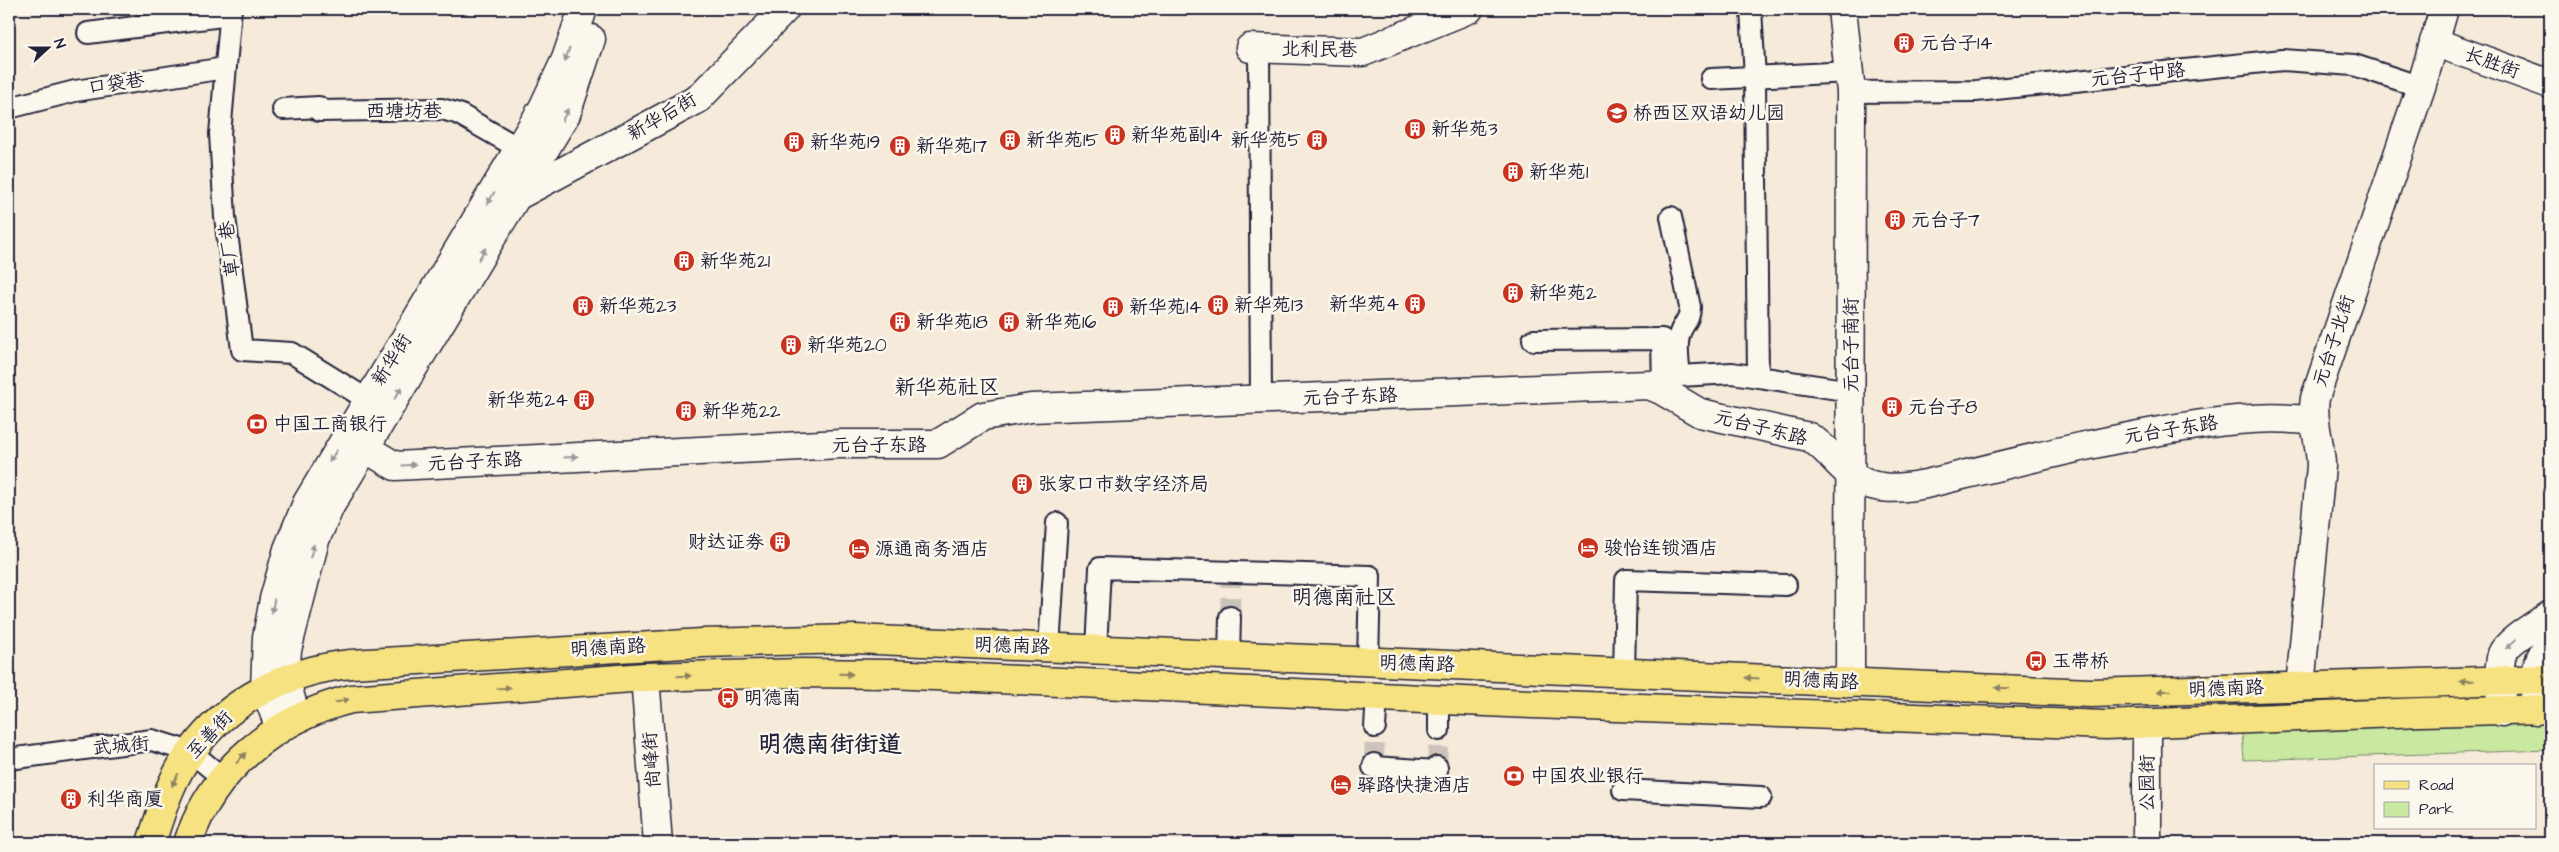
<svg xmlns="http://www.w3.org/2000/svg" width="2559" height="852" viewBox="0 0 2559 852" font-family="'Architects Daughter','LXGW WenKai TC',sans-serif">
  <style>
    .green { fill: #c9e8a0; stroke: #76856e }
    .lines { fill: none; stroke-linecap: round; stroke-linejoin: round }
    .street-tunnel { stroke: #ccc3ba; stroke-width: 20; stroke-dasharray: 20 10; stroke-linecap: butt }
    .street-casing { stroke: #22223b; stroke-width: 24 }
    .secondary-casing { stroke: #22223b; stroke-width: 31 }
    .primary-casing { stroke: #22223b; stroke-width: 31 }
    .street { stroke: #fbf7ec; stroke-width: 20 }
    .secondary { stroke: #fbf7ec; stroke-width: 28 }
    .primary { stroke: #f6e281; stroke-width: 28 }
    .oneway { fill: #99979c }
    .oneway2 { fill: #8c825e }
    .labels { text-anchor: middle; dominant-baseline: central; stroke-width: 5; stroke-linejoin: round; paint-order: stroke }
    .poi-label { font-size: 19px; fill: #22223b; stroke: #fbf7ec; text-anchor: start }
    .street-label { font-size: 19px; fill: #22223b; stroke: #fbf7ec }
    .quarter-label { font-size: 21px; fill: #22223b; stroke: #fbf7ec }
    .district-label { font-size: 24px; font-weight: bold; fill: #22223b; stroke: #fbf7ec }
  </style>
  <rect width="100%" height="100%" fill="#f6ebda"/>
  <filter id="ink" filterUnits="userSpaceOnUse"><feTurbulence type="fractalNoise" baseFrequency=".02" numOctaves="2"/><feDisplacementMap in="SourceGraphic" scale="10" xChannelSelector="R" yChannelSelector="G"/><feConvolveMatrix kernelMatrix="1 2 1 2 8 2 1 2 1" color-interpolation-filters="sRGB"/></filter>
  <g filter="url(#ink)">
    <polygon class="green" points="2550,721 2550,750 2244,760 2242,733"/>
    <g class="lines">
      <g class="street-tunnel">
        <polyline points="1230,617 1231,578"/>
        <polyline points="1374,764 1375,727"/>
        <polyline points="1437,767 1439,730"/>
      </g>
      <g class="street-casing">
        <g id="street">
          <polyline points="231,9 220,134 225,217 242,350 292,353 368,400"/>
          <polyline points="1751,9 1755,78 1758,376"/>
          <polyline points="88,33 230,15"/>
          <polyline points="1259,48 1261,401"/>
          <polyline points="1711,79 1849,72"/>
          <polyline points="1851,92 1976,91 2283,60 2354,65 2421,87"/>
          <polyline points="9,108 75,91 225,68"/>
          <polyline points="283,109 319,107 319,111 442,109 459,114 520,149"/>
          <path d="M1671 217 1690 307C1690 322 1682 323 1679 336 1676 348 1679 364 1680 376L1732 373 1851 391"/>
          <polyline points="1533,340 1662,339 1663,391"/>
          <polyline points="1049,648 1057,523"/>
          <polyline points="1096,650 1100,568 1370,576 1368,662"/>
          <polyline points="1229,656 1230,617"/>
          <polyline points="1624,673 1626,580 1786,585"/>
          <polyline points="1375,727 1377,696"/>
          <polyline points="1439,730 1439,699"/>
          <polyline points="9,759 152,740 191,752 224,779"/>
          <polyline points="1374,764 1373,767 1437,771 1437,767"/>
          <polyline points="1623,790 1761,797"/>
        </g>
      </g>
      <g class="secondary-casing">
        <g id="secondary">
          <polyline points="1842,9 1851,92 1850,683"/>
          <polyline points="2434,42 2550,84"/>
          <polyline points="1250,48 1363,52 1469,9"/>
          <polyline points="517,196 698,99 785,9"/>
          <path d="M365 448 395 466 841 444H938L983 416 1031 408 1649 385 1661 390 1700 413 1809 437C1826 447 1834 461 1849 473 1871 492 1900 489 1926 484 2004 465 2081 445 2160 431 2211 422 2263 414 2315 421"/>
          <polyline points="645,677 658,843"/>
          <path d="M2300 687 2321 466C2321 443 2311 421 2315 398L2421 87 2444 9"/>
          <path d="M2536 710C2534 682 2533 665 2550 642"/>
          <path d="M2502 712C2501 694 2497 671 2502 654 2507 641 2539 623 2550 615"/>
          <polyline points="296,717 285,678 287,650 315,540 330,506 566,114 591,39"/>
          <polyline points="2147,723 2147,843"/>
          <polyline points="280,728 265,689 267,637 274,599 288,549 307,503 543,108 566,59 583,9"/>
        </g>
      </g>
      <g class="primary-casing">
        <g id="primary">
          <path d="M151 843C161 812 171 778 191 752 228 700 289 670 351 664L702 643 854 639 2091 693 2550 679"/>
          <path d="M188 843C212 769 276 718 351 699L645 677 802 673 890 674 1507 703 2106 725 2421 712 2550 709"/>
        </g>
      </g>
      <use href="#street" class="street"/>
      <use href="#secondary" class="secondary"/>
      <use href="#primary" class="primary"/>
    </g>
    <defs><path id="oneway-solid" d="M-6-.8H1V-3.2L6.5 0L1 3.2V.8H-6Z" transform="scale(1.25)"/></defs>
    <g class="oneway">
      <use href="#oneway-solid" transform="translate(567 55) rotate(110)"/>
      <use href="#oneway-solid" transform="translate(565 115) rotate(-64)"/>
      <use href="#oneway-solid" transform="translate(491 198) rotate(120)"/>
      <use href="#oneway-solid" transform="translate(482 254) rotate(-59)"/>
      <use href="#oneway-solid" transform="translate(398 393) rotate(-59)"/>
      <use href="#oneway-solid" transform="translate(333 456) rotate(122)"/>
      <use href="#oneway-solid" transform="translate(571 457) rotate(-3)"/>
      <use href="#oneway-solid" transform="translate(409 465) rotate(-3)"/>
      <use href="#oneway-solid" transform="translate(312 551) rotate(-75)"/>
      <use href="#oneway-solid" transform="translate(273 606) rotate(101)"/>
      <use href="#oneway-solid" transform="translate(2511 644) rotate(137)"/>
    </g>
    <g class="oneway2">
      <use href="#oneway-solid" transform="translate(846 674) rotate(1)"/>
      <use href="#oneway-solid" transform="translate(684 676) rotate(-2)"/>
      <use href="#oneway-solid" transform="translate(1752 678) rotate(-177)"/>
      <use href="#oneway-solid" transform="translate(2467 681) rotate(178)"/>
      <use href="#oneway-solid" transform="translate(504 688) rotate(-4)"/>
      <use href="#oneway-solid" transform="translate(2002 688) rotate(-178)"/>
      <use href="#oneway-solid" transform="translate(2164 691) rotate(178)"/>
      <use href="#oneway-solid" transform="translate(342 701) rotate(-14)"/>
      <use href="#oneway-solid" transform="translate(241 758) rotate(-48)"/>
      <use href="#oneway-solid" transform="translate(175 780) rotate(117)"/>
    </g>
  </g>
  <defs>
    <g id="building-disc" transform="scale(1.125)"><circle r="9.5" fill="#c8321e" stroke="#fbf7ec"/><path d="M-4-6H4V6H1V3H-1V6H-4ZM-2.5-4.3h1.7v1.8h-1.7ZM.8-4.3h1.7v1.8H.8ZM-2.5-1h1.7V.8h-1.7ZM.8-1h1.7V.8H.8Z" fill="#fff"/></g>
    <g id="school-disc" transform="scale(1.125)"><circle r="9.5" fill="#c8321e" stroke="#fbf7ec"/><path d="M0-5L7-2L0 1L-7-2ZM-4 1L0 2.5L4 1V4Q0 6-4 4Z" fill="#fff"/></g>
    <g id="bank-disc" transform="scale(1.125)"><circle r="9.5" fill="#c8321e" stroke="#fbf7ec"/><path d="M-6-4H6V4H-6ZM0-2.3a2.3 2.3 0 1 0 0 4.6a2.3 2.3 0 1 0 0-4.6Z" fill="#fff"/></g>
    <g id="hotel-disc" transform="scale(1.125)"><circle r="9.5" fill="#c8321e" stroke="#fbf7ec"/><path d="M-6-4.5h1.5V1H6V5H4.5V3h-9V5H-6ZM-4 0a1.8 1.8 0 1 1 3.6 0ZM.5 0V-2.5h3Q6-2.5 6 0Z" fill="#fff"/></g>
    <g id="bus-disc" transform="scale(1.125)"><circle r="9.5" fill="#c8321e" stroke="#fbf7ec"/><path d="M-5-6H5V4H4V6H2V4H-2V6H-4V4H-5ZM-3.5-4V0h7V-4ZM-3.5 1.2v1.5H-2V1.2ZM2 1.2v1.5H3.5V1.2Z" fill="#fff"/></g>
  </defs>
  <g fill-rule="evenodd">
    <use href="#building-disc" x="1904" y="43"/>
    <use href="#school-disc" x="1617" y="113"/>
    <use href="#building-disc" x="1415" y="129"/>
    <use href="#building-disc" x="1115" y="135"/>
    <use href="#building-disc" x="1010" y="140"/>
    <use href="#building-disc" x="1317" y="140"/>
    <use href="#building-disc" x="794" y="142"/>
    <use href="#building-disc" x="900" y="146"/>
    <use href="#building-disc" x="1513" y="172"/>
    <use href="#building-disc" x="1895" y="220"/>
    <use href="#building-disc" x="684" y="261"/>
    <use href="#building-disc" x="1513" y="293"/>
    <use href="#building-disc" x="1415" y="304"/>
    <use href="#building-disc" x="1218" y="305"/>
    <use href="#building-disc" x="583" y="306"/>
    <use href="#building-disc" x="1113" y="307"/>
    <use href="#building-disc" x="900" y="322"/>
    <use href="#building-disc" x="1009" y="322"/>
    <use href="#building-disc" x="791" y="345"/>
    <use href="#building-disc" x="584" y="400"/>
    <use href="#building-disc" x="1892" y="407"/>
    <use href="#building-disc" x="686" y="411"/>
    <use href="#bank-disc" x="257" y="424"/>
    <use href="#building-disc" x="1022" y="484"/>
    <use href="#building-disc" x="780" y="542"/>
    <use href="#hotel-disc" x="1588" y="548"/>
    <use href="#hotel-disc" x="859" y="549"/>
    <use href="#bus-disc" x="2036" y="661"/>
    <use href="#bus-disc" x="728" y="698"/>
    <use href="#bank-disc" x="1514" y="776"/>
    <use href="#hotel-disc" x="1341" y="785"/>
    <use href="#building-disc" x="71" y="799"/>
  </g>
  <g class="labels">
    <g class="poi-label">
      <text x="1920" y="43">元台子14</text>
      <text x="1633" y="113">桥西区双语幼儿园</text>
      <text x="1431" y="129">新华苑3</text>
      <text x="1131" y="135">新华苑副14</text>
      <text x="1026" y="140">新华苑15</text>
      <text x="1301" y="140" text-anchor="end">新华苑5</text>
      <text x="810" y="142">新华苑19</text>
      <text x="916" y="146">新华苑17</text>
      <text x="1529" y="172">新华苑1</text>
      <text x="1911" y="220">元台子7</text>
      <text x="700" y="261">新华苑21</text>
      <text x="1529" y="293">新华苑2</text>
      <text x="1399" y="304" text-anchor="end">新华苑4</text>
      <text x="1234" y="305">新华苑13</text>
      <text x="599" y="306">新华苑23</text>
      <text x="1129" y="307">新华苑14</text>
      <text x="916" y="322">新华苑18</text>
      <text x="1025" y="322">新华苑16</text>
      <text x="807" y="345">新华苑20</text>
      <text x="568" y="400" text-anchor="end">新华苑24</text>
      <text x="1908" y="407">元台子8</text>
      <text x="702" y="411">新华苑22</text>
      <text x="273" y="424">中国工商银行</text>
      <text x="1038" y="484">张家口市数字经济局</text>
      <text x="764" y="542" text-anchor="end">财达证券</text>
      <text x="1604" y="548">骏怡连锁酒店</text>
      <text x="875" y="549">源通商务酒店</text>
      <text x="2052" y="661">玉带桥</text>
      <text x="744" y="698">明德南</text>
      <text x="1530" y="776">中国农业银行</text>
      <text x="1357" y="785">驿路快捷酒店</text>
      <text x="87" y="799">利华商厦</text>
    </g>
    <g class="street-label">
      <text transform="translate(1319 50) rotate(1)">北利民巷</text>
      <text transform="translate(2492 63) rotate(20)">长胜街</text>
      <text transform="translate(2138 75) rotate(-6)">元台子中路</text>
      <text transform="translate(116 84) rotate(-9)">口袋巷</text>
      <text x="404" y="111">西塘坊巷</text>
      <text transform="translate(662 117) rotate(-30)">新华后街</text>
      <text transform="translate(230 249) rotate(-97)">草厂巷</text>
      <text transform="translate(2334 341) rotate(-72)">元台子北街</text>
      <text transform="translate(1851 345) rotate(-90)">元台子南街</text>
      <text transform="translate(392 360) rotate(-58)">新华街</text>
      <text transform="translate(1350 397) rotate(-2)">元台子东路</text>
      <text transform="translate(1761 428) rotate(14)">元台子东路</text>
      <text transform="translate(2171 430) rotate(-9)">元台子东路</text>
      <text x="879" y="445">元台子东路</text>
      <text transform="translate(475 462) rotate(-3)">元台子东路</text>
      <text transform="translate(1012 646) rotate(2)">明德南路</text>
      <text transform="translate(608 648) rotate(-3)">明德南路</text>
      <text transform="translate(1417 664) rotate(2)">明德南路</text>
      <text transform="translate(1821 681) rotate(3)">明德南路</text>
      <text transform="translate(2226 689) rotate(-2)">明德南路</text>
      <text transform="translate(210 735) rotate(-47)">至善街</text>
      <text transform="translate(121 746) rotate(-5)">武城街</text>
      <text transform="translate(652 760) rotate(-94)">尚峰街</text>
      <text transform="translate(2147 783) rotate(-90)">公园街</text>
    </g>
    <g class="quarter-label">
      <text x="947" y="387">新华苑社区</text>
      <text x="1344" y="597">明德南社区</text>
    </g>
    <g class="district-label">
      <text x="830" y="745">明德南街街道</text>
    </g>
  </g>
  <rect width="2559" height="852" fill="none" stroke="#fbf7ec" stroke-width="30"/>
  <rect x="15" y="15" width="2529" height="822" fill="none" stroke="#22223b" stroke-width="2" filter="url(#ink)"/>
  <rect x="2374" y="764" width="162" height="65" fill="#fbf7ec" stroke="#a4a2a5"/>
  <rect x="2384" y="781" width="25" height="8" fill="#f6e281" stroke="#a4a2a5"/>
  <text x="2419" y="790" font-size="15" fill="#22223b">Road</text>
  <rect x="2384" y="802" width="25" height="15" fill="#c9e8a0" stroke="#a4a2a5"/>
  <text x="2419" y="814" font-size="15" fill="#22223b">Park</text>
  <g transform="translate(48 48) rotate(69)" stroke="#fbf7ec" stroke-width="4" paint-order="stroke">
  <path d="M0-4L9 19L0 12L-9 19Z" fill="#22223b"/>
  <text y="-8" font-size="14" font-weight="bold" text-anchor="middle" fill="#22223b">N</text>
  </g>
</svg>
